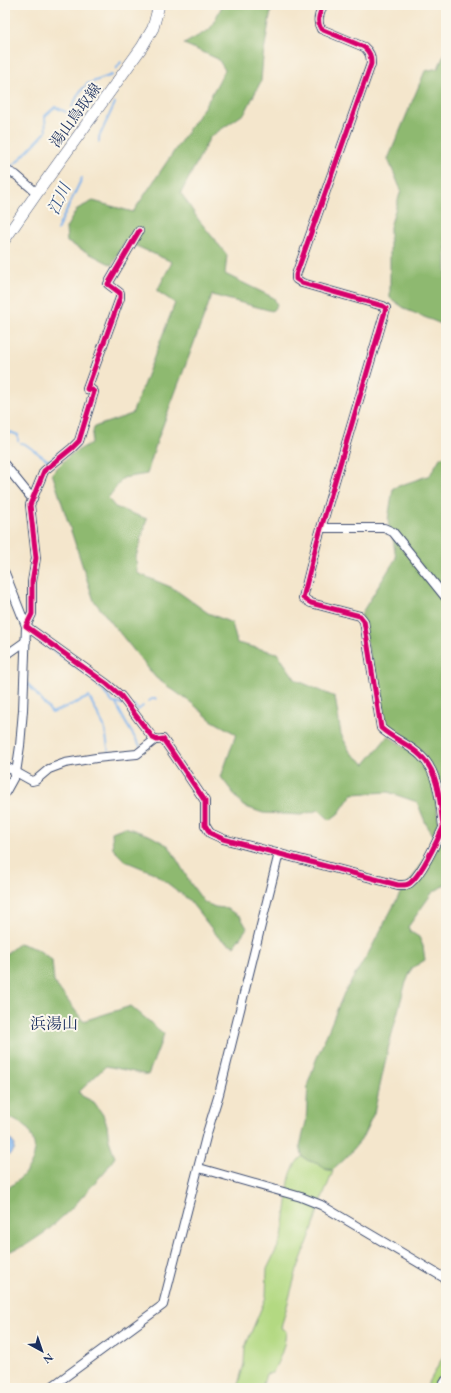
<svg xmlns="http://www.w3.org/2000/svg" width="451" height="1393" viewBox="0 0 451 1393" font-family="'EB Garamond','Noto Serif JP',serif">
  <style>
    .green { fill: #b3d982; stroke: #678470 }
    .forest { fill: #8eb970; stroke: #547467 }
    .water { fill: #7fb4ed; stroke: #4d72a6 }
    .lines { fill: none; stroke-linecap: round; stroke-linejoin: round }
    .stream { stroke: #7fb4ed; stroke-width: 2 }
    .street-casing { stroke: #3c4a6e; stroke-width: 10 }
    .secondary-casing { stroke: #3c4a6e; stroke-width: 12 }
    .street { stroke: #fff; stroke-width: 8 }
    .secondary { stroke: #fff; stroke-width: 11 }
    .cycleway-casing { stroke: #fbf7ec; stroke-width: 8 }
    .cycleway { stroke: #d6006c; stroke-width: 5 }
    .labels { text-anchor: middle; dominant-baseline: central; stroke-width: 4; stroke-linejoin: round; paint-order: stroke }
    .street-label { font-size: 15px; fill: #1b2f5e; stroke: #fbf7ec }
    .water-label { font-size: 16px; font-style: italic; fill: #395789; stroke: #fbf7ec }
    .neighbourhood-label { font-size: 16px; fill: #1b2f5e; stroke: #fbf7ec }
  </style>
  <rect width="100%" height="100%" fill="#fbf7ec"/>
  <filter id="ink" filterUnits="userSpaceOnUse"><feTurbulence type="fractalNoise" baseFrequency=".025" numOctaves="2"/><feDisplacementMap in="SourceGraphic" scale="8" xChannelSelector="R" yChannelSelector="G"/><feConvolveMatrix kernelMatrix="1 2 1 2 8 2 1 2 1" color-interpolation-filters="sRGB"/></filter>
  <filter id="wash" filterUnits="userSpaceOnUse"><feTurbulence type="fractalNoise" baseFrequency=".012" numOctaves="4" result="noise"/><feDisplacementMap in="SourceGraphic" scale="16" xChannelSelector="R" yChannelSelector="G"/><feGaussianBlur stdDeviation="0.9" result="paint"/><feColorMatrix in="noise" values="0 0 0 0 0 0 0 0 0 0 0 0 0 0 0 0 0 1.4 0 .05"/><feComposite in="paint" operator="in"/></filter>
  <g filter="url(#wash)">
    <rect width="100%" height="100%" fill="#f4e6cc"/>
    <g class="green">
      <path d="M302 1156C307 1161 309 1161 316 1163 324 1166 322 1170 333 1171L321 1202 288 1190C289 1177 292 1166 302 1156Z"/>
      <path d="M288 1195 319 1206 313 1228 296 1273 281 1328 286 1331C285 1347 280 1359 272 1373L266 1374 262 1388H237L244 1364 245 1347 266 1297 267 1269 282 1238Z"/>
      <polygon points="446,1351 446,1376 439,1388 426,1388"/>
    </g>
    <g class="forest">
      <polygon points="221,5 272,5 263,57 261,81 245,113 210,137 181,193 198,219 227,255 225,274 274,298 277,305 272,311 212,295 157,441 147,474 123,478 108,498 115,507 147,519 136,557 137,573 173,588 208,613 232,623 237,643 277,653 296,680 335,697 341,734 350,752 365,764 388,736 421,758 433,779 439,824 435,838 426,824 417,802 388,792 352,794 339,813 330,820 319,810 301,815 263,813 243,806 221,777 236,734 211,720 193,704 156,678 94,601 52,473 70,455 91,443 94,427 132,414 175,303 157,291 172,262 125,241 112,265 67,242 66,228 77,209 93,201 133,212 208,101 225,70 218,59 184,44 210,29 221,8"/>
      <polygon points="446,51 446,326 407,310 390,298 390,227 401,190 388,159 425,71 438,68"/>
      <polygon points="446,455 446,595 389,528 388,520 393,488 430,475 440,458"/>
      <polygon points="392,533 446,600 446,828 436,773 384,727 361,614 396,558"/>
      <polygon points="125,827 151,836 169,846 191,884 204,902 215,907 225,908 240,916 247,928 234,946 219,938 189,900 179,892 154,873 125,861 113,849 112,832"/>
      <polygon points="442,834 446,856 446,884 432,893 408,927 411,932 419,937 423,946 425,960 412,968 405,985 389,1045 374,1113 361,1140 346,1158 333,1170 325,1169 317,1163 307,1160 302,1155 300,1146 306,1122 308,1083 316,1060 344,993 369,952 403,888 406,887"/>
      <path d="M19 943 37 949 52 960 54 982 83 1021 131 1006 164 1034 148 1075 106 1066 79 1092 82 1096 94 1102 103 1115 107 1125 109 1140 115 1157 106 1170 73 1207 47 1231 26 1245 5 1253V1190C22 1179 43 1159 31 1136 30 1134 29 1130 27 1128 22 1123 11 1119 5 1115V955Z"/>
    </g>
    <polygon class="water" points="5,1137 10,1139 15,1145 14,1150 10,1155 5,1154"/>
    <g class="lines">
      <g class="stream">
        <polyline points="116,69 121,62"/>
        <polyline points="72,107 79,93 87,84 112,75"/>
        <polyline points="99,142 99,137 115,103"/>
        <polyline points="5,166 12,166 16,163 46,132 45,116 55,107 66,112"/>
        <polyline points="57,230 82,178"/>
        <polyline points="5,441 10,432 18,435 18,441"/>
        <polyline points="21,443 25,444 49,461 64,449"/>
        <polyline points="32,635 92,678 113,703 123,704"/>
        <polyline points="28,684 52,713 89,697 104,726 109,753"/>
        <polyline points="149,701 152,699 156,699"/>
        <polyline points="116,704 127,725 140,746"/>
        <polyline points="134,705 138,710 143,706"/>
      </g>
    </g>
  </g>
  <g filter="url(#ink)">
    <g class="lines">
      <g class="street-casing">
        <g id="street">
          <path d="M323 5C320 13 316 21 321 29L364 47C370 52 371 56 371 64L296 275V279L302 283 383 306 386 308 317 542 303 598 311 603 360 616 364 621 381 728C393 739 409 744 421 756 443 776 440 818 446 846"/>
          <polyline points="5,170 16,175 37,193"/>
          <path d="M139 231 108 284 120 293V298L87 389 92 390 94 392 79 441 72 448 44 471 30 505 36 558 32 582V614L26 626 107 684 121 696 153 738 157 740 163 739 174 755 205 801V825L210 833 223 839 398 885C402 885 406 886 410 883 422 874 436 843 443 828"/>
          <polyline points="5,465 30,496 33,498"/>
          <polyline points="322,528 384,528 393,532 446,598"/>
          <polyline points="5,573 26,626 23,710 20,746 16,773 5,793"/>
          <polyline points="9,653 26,641"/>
          <polyline points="5,766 32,781 36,780 49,769 65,763 96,758 137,754 156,739"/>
          <polyline points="199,1168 301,1197 321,1205 446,1279"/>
          <polyline points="50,1388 163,1305 207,1133 219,1094 279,853"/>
          <polyline points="441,1388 446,1380"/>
        </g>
      </g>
      <g class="secondary-casing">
        <polyline id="secondary" points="5,239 37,193 142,47 153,28 159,5"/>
      </g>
      <use href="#street" class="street"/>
      <use href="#secondary" class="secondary"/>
      <g class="cycleway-casing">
        <g id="cycleway">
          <path d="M323 5C320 13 316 21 321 29L364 47C370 52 371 56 371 64L296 275V279L302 283 383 306 386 308 317 542 303 598 311 603 360 616 364 621 381 728C393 739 409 744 421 756 443 776 440 818 446 846"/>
          <path d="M139 231 108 284 120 293V298L87 389 92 390 94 392 79 441 72 448 44 471 30 505 36 558 32 582V614L26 626 107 684 121 696 153 738 157 740 163 739 174 755 205 801V825L210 833 223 839 398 885C402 885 406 886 410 883 422 874 436 843 443 828"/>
        </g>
      </g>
      <use href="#cycleway" class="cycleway"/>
    </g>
  </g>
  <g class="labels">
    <g class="street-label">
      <text transform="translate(75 115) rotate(-54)">湯山鳥取線</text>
    </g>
    <g class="water-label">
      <text transform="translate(59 199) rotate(-65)">江川</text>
    </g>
    <g class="neighbourhood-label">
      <text x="54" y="1023">浜湯山</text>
    </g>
  </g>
  <rect width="451" height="1393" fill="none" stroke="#fbf7ec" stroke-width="20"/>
  <g transform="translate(42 1351) rotate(140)" stroke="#fbf7ec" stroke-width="3" paint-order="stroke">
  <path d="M0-3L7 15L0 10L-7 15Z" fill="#1b2f5e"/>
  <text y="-6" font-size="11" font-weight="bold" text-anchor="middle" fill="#1b2f5e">N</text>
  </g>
</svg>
